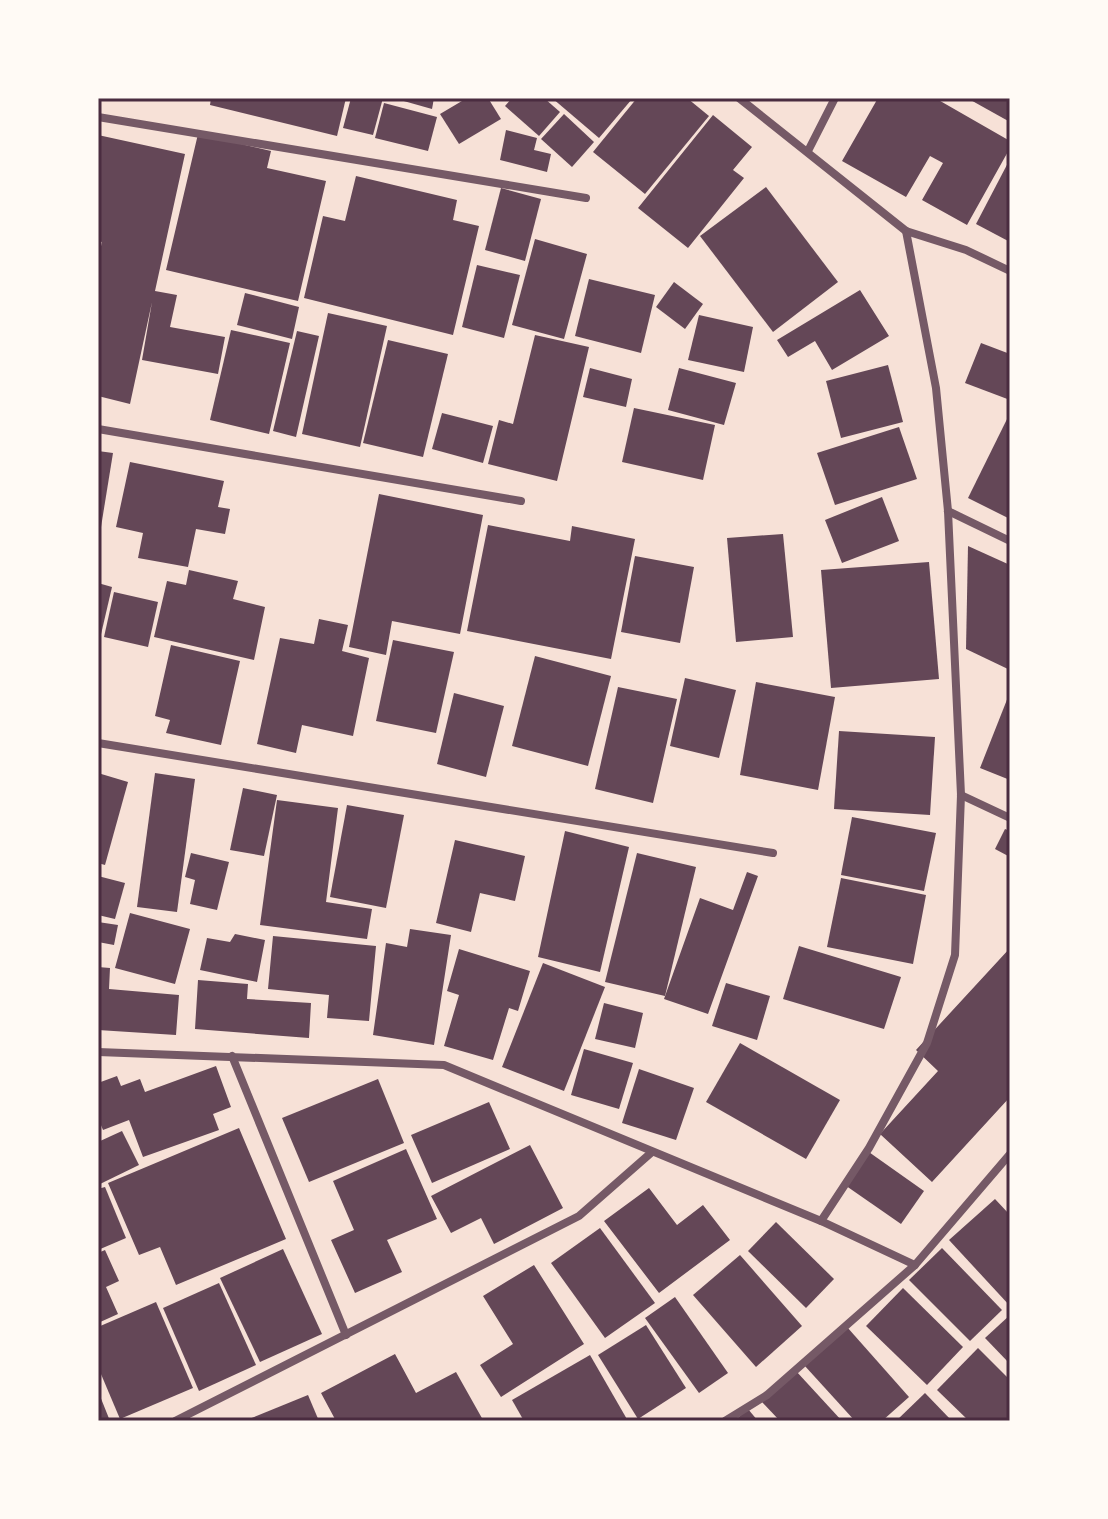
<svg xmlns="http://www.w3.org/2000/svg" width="1108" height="1519" viewBox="0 0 1108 1519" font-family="Montserrat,sans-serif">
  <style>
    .building { fill: #644757 }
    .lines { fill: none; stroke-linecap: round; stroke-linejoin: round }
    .minor { stroke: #755966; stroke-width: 8 }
    .neatline { fill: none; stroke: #4a2c40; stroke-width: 3 }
  </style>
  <rect width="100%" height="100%" fill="#f7e1d7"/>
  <g class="building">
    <polygon points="211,98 346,98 337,136 210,105"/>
    <polygon points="351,98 383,98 373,135 343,128"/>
    <polygon points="393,98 434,98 432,109"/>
    <polygon points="467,98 488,98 501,119 459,144 440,114"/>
    <polygon points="512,98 544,98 560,112 539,136 505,106"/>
    <polygon points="552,98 630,98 632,99 599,138"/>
    <polygon points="637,98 687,98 709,116 645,194 593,152"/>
    <polygon points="878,98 935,98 1010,141 1010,148 967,225 922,200 943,163 930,156 906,197 842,161"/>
    <polygon points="967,98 1010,98 1010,122"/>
    <polygon points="384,103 437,117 428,151 375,138"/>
    <polygon points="564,114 594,142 572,167 541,139"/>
    <polygon points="713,115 752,147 733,170 744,178 688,248 638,208"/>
    <polygon points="506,130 537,138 534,150 551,154 547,172 500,160"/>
    <polygon points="198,134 271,151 267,168 326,181 298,301 166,270"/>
    <polygon points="98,135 185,154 155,291 177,295 170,327 225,337 218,374 142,360 152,302 130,404 98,396 98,259 102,242 98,241"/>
    <polygon points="1010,159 1010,242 976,224"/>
    <polygon points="356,176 457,200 453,220 479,226 453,335 304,298 323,216 345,221"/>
    <polygon points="766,187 838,282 773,332 700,236"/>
    <polygon points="501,188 541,199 525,261 485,250"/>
    <polygon points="535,239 587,254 564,339 512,325"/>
    <polygon points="477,265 520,275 504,338 462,327"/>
    <polygon points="589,279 655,295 641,353 575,336"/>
    <polygon points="674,282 703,304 685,329 656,307"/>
    <polygon points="860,290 889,336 832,370 815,341 788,357 777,340"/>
    <polygon points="245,293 299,307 292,339 237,325"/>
    <polygon points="328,313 387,326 360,447 302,434"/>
    <polygon points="699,315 753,327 744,372 688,360"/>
    <polygon points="231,330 290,343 269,434 210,420"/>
    <polygon points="297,331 319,336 296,437 273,431"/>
    <polygon points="535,335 589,347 557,481 488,464 499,420 513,424"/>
    <polygon points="388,340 448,354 423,457 363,443"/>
    <polygon points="981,343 1010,354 1010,400 965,383"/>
    <polygon points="888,365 903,422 841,438 826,381"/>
    <polygon points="590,368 632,379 626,407 583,397"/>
    <polygon points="679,368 736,383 724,425 668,410"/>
    <polygon points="634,408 715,425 703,480 622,462"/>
    <polygon points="442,413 493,426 483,463 432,449"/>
    <polygon points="1010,413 1010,519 968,498"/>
    <polygon points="899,427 917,479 835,505 817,453"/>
    <polygon points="98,451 113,453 101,527 98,527"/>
    <polygon points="130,462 224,481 218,507 230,509 225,534 196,529 188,567 138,558 143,533 116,527"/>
    <polygon points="379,494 483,515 460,634 392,621 386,655 349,647"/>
    <polygon points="882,497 899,541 842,563 825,520"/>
    <polygon points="488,525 570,541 572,526 635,539 611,659 467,631"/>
    <polygon points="783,534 793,637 736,642 727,538"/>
    <polygon points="968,546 1010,565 1010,670 966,649"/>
    <polygon points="635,556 694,567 680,643 621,632"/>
    <polygon points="929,562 939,679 831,688 821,570"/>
    <polygon points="189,570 238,581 233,599 265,607 254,660 154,637 167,581 186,585"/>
    <polygon points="98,583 112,587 99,643 98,643"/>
    <polygon points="114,592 158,602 148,647 104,637"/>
    <polygon points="319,619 348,625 342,651 369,658 353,736 302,725 296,753 257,744 280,638 314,644"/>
    <polygon points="393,640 454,652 436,733 376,721"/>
    <polygon points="171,645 240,661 221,745 166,733 170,720 155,716"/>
    <polygon points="535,656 611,676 588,766 512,746"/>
    <polygon points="685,678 736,690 719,758 670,746"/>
    <polygon points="756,682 835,697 818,790 740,775"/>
    <polygon points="618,687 677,699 653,803 595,789"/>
    <polygon points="1010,692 1010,780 980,768"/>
    <polygon points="454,693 504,706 486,777 437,764"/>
    <polygon points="839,731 935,737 930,815 834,809"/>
    <polygon points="98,773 128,782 105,865 98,863"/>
    <polygon points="155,773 195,779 177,912 137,907"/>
    <polygon points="243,788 277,795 264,856 230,850"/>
    <polygon points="277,800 338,808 326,902 372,909 367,939 260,925"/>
    <polygon points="347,805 404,815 386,908 330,897"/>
    <polygon points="852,817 936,833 924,891 841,875"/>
    <polygon points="1005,829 1010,831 1010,857 995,849"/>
    <polygon points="565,831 629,847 600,972 538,957"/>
    <polygon points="455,840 525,856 515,901 480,893 471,932 436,923"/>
    <polygon points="191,853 229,862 217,910 190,904 195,880 185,877"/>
    <polygon points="637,853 696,867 665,996 605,982"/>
    <polygon points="747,872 758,876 708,1014 664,999 700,898 733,910"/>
    <polygon points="98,876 125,883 115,919 98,915"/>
    <polygon points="841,878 926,895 913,964 827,947"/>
    <polygon points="130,913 190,929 175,984 115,968"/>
    <polygon points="98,922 118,925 114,945 98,942"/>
    <polygon points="410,929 451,935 434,1045 373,1035 386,943 407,947"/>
    <polygon points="235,934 265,940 257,982 200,970 207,938 230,942"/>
    <polygon points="273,936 376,946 369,1021 327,1018 329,995 268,989"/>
    <polygon points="799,946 901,977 884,1029 783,999"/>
    <polygon points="1010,948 1010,1097 932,1182 880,1134 938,1071 916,1050"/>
    <polygon points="459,949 530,971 518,1011 509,1008 493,1060 444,1046 459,995 447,991"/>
    <polygon points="543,963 605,987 564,1091 502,1067"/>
    <polygon points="98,967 110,968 109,989 179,995 176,1035 98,1030"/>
    <polygon points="198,980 248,984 247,999 311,1003 309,1038 195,1029"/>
    <polygon points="726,983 770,996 757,1040 712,1026"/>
    <polygon points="604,1003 643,1013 635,1048 595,1039"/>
    <polygon points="740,1043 840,1100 806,1159 706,1102"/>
    <polygon points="584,1049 633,1063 619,1109 571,1095"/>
    <polygon points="216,1066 231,1107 213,1114 219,1130 143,1157 129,1120 103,1130 98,1118 98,1083 117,1076 121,1086 140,1079 145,1092"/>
    <polygon points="639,1069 694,1088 676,1140 622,1123"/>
    <polygon points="378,1079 404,1143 309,1182 282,1118"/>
    <polygon points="489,1102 510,1149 432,1183 411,1135"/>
    <polygon points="239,1128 286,1239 176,1285 160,1247 139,1255 108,1183"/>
    <polygon points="122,1131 139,1165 98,1185 98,1142"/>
    <polygon points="530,1145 563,1208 494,1244 481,1218 451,1233 431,1196"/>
    <polygon points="406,1149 437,1219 387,1240 402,1272 355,1293 331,1240 354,1230 333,1181"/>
    <polygon points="866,1150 924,1191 901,1224 842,1183"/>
    <polygon points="105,1187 126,1238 98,1250 98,1189"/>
    <polygon points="649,1188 677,1225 703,1205 730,1240 659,1293 604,1221"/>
    <polygon points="995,1199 1010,1215 1010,1306 949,1240"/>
    <polygon points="776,1222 834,1279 806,1308 748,1251"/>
    <polygon points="600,1228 655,1303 605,1338 551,1263"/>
    <polygon points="942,1248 1002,1310 970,1341 909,1280"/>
    <polygon points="283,1249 322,1334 260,1362 220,1278"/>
    <polygon points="105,1250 119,1281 106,1287 118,1314 98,1323 98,1253"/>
    <polygon points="740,1255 802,1326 756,1367 693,1295"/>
    <polygon points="534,1265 584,1344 501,1397 480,1365 513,1344 483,1296"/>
    <polygon points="219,1283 256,1365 199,1391 163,1308"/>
    <polygon points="903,1288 963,1347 927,1385 866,1326"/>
    <polygon points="675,1297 728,1373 699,1393 645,1318"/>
    <polygon points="156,1302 193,1388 120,1419 98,1367 98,1327"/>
    <polygon points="1010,1315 1010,1364 985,1338"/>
    <polygon points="646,1325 686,1388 638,1419 598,1355"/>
    <polygon points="847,1327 909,1397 882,1421 855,1421 804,1365"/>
    <polygon points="978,1348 1010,1380 1010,1421 969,1421 937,1390"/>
    <polygon points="395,1354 416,1393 456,1372 483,1420 336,1421 321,1393"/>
    <polygon points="590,1355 628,1421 524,1421 512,1400"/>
    <polygon points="796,1371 842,1421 780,1421 762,1402"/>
    <polygon points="98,1391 110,1421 98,1421"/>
    <polygon points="925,1393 952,1421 896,1421"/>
    <polygon points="308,1395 319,1421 244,1421"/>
    <polygon points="748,1409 758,1421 734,1421"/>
  </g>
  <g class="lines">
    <g class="minor">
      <polyline points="739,98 906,231 966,250 1010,271"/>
      <polyline points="98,117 586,198"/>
      <polyline points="808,151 835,98"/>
      <polyline points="98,429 521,501"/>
      <polyline points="948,511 1010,541"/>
      <polyline points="98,743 773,853"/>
      <polyline points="961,795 1010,818"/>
      <polyline points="98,1052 444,1065 821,1221 915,1265"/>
      <polyline points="232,1056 346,1335"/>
      <polyline points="821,1221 869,1148 927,1043 955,955 961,795 948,511 936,388 906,231"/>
      <polyline points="175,1421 579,1216 652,1152"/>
      <polyline points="725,1421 767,1395 915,1265 1010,1154"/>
    </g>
  </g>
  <rect width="1108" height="1519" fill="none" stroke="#fffaf5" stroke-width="200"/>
  <rect x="100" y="100" width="908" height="1319" class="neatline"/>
</svg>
